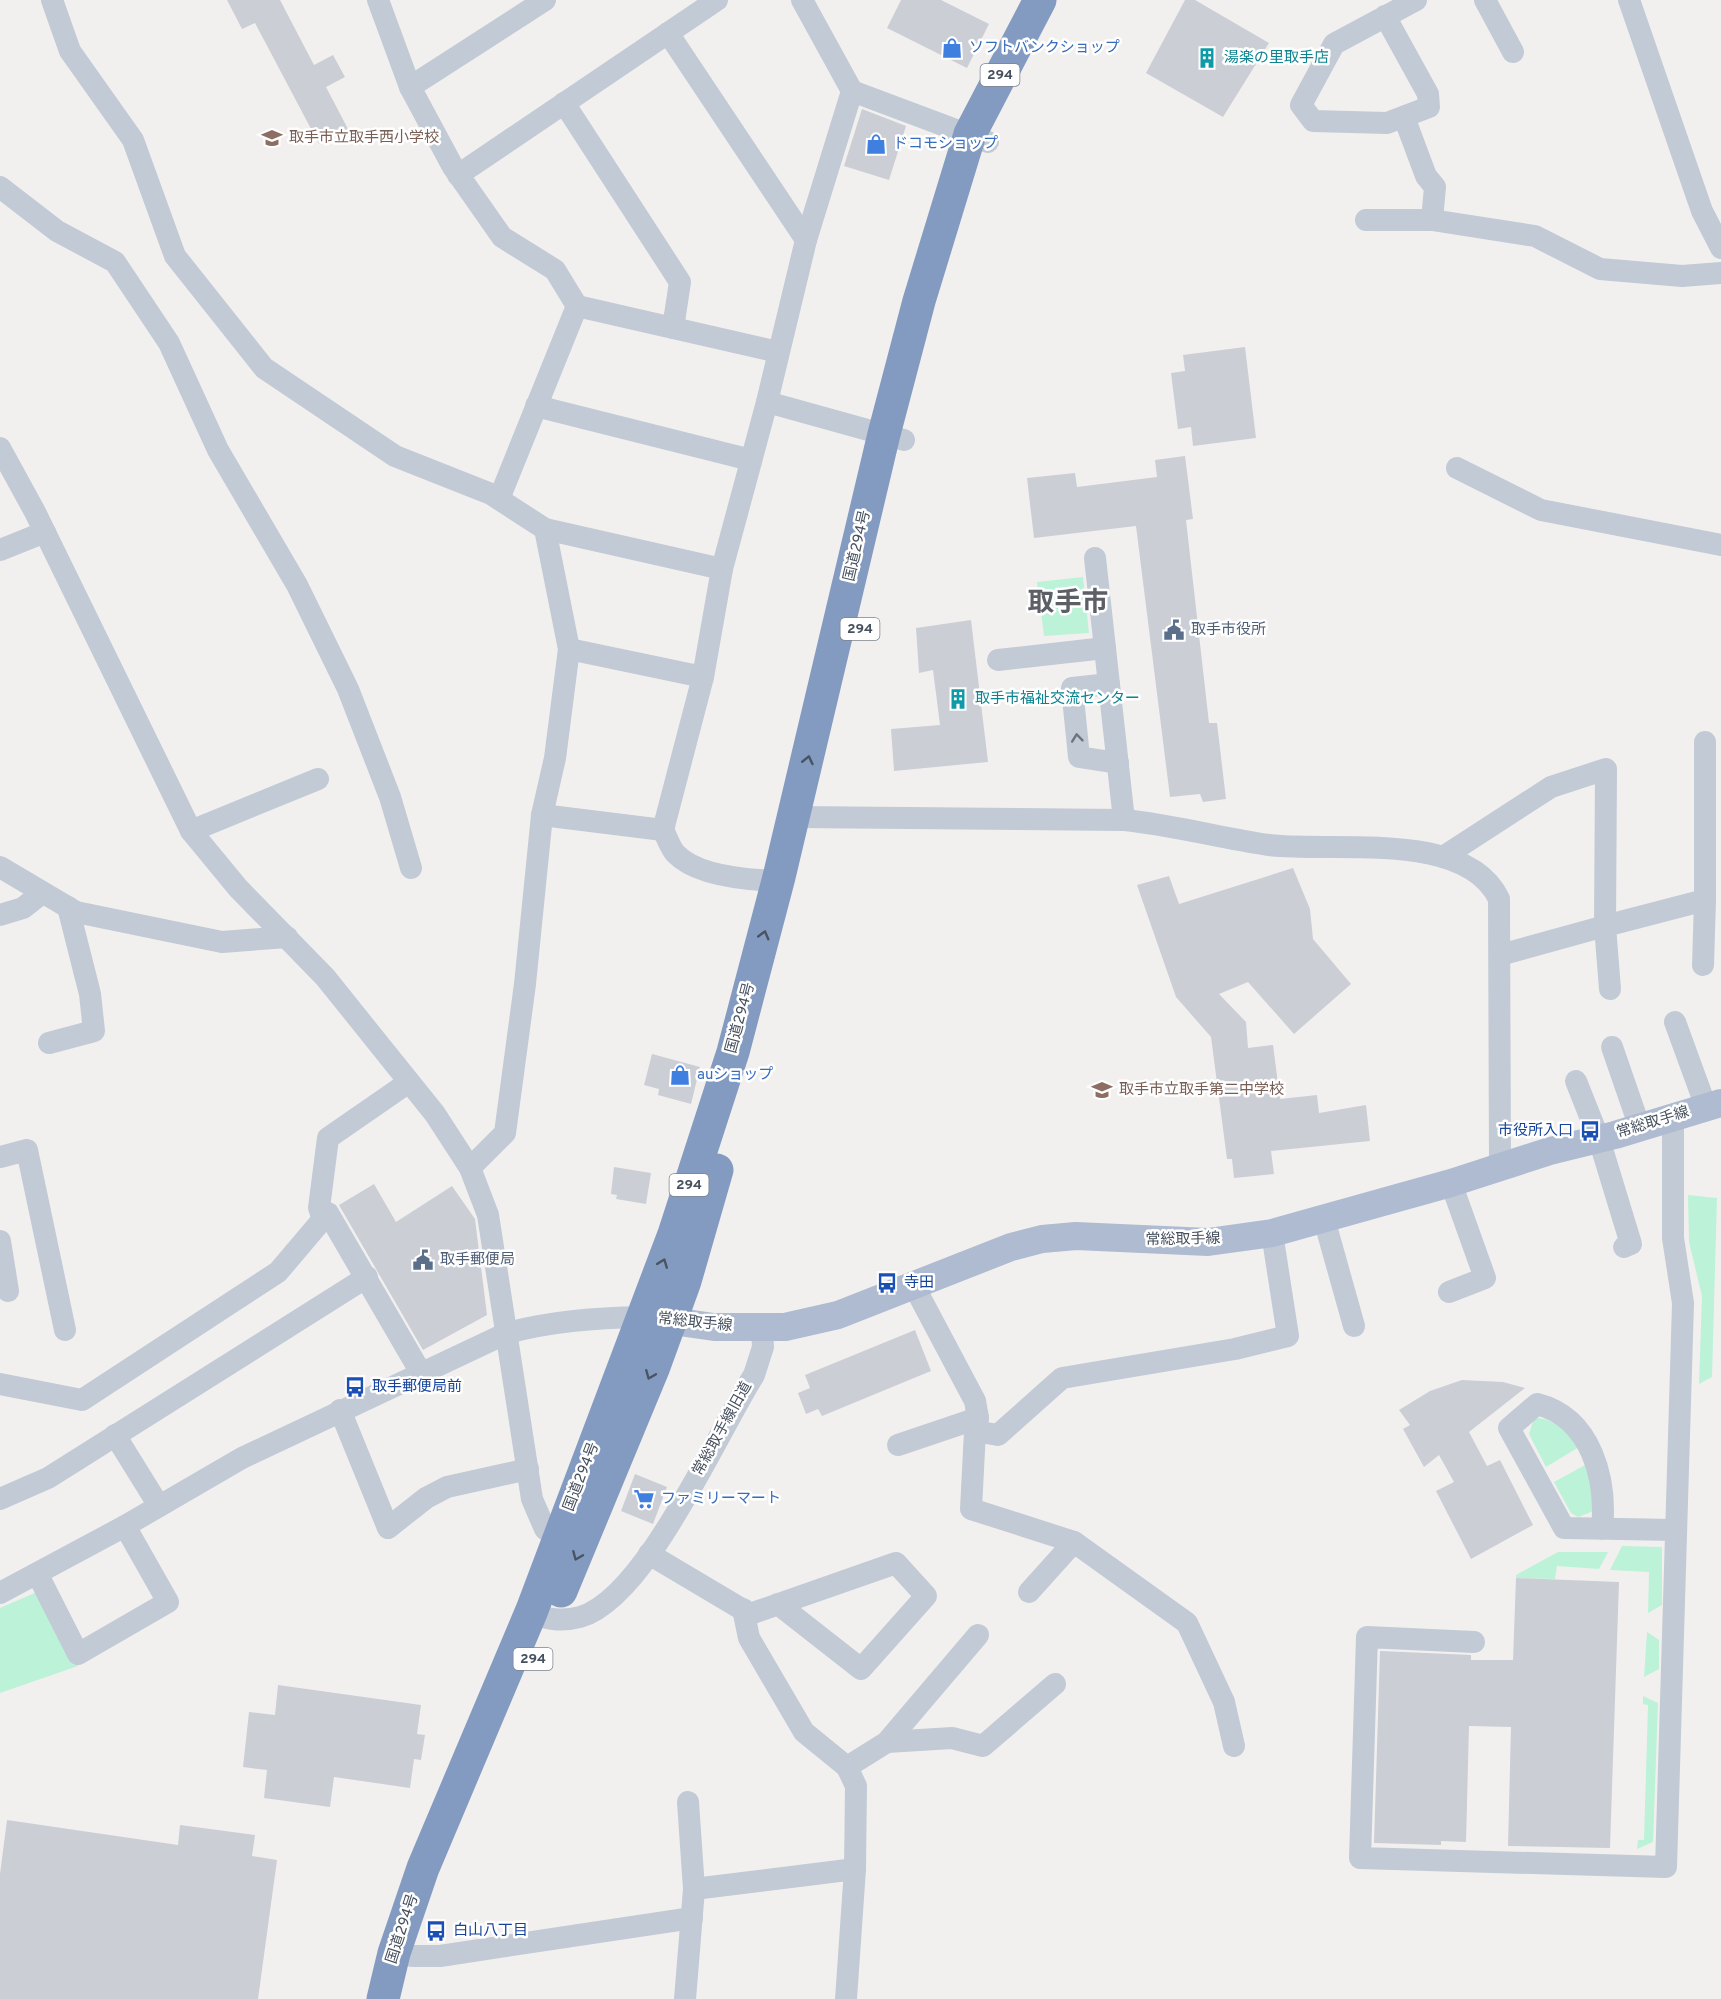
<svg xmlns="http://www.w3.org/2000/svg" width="1721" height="1999" viewBox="0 0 1721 1999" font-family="Overpass,'Noto Sans JP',sans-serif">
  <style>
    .green { fill: #bcf2d7 }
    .building { fill: #cbced5 }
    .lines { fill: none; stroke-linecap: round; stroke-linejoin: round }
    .minor { stroke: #c2cad5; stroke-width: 22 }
    .major { stroke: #aebbd0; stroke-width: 28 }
    .highway { stroke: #849bc1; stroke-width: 33 }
    .oneway { stroke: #6b7582 }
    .oneway2 { stroke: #495463 }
    .labels { text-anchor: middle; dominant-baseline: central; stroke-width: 5; stroke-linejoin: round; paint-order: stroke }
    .shield { fill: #fff; stroke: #7e848e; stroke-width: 1.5 }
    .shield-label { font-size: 14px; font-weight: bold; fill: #46505e }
    .shop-label { font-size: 15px; fill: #366cbe; stroke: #fff; text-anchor: start }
    .culture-label { font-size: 15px; fill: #0d838f; stroke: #fff; text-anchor: start }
    .education-label { font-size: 15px; fill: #785e54; stroke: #fff; text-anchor: start }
    .street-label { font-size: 15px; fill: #46505e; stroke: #fff }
    .service-label { font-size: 15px; fill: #4e5e75; stroke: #fff; text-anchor: start }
    .transit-label { font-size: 15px; fill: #164399; stroke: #fff; text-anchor: start }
    .town-label { font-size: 27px; font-weight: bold; fill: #5c5f65; stroke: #fff }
  </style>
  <rect width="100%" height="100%" fill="#f2f0ef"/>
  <g class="green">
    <polygon points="1083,577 1089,633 1044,636 1037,582"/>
    <polygon points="1688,1195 1717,1198 1712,1377 1699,1384 1702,1296 1689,1242"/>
    <path d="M1538 1418C1556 1420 1569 1433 1579 1447L1546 1467 1529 1434 1533 1421Z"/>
    <polygon points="1587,1464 1594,1511 1578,1517 1571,1513 1554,1482"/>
    <polygon points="1622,1546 1662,1547 1662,1605 1648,1613 1649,1572 1610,1570"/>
    <polygon points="1558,1552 1608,1552 1599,1569 1557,1566 1555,1579 1516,1578 1516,1575"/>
    <polygon points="39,1591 78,1666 0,1693 0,1608"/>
    <polygon points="1647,1632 1659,1640 1659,1669 1644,1677"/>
    <polygon points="1643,1696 1658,1703 1653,1842 1637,1849 1638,1840 1644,1840 1648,1705 1643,1704"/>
  </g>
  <g class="building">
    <polygon points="227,0 280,0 314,65 333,55 345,77 326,87 348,129 319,144 255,23 242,29"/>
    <polygon points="901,0 941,0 989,24 967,68 887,28"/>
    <polygon points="1185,0 1195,0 1269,43 1223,117 1146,73"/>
    <polygon points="862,109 906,126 889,180 844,166"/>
    <polygon points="1245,347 1256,438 1193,446 1191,427 1178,429 1171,373 1185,371 1183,355"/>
    <polygon points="1185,456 1193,519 1186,520 1209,723 1217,723 1226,799 1203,802 1200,794 1170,797 1136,526 1034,538 1027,478 1075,473 1077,487 1157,477 1155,460"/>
    <polygon points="971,620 988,762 894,771 891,729 940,725 933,670 919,673 916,628"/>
    <polygon points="1293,868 1310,909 1313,939 1351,984 1294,1034 1248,982 1219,994 1246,1022 1248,1048 1273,1045 1280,1099 1317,1095 1319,1113 1366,1105 1370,1141 1271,1151 1274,1174 1234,1178 1232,1159 1227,1159 1211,1037 1176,997 1137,885 1169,876 1179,904"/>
    <polygon points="652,1054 700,1067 691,1104 658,1095 659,1089 644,1085"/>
    <polygon points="614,1167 651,1173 646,1204 616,1199 617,1195 611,1194"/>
    <polygon points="374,1184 396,1222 452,1186 475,1219 487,1315 423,1350 339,1205"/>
    <polygon points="915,1330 931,1371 822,1416 818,1409 806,1414 798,1393 810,1388 805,1375"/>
    <polygon points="1462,1380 1503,1382 1525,1388 1469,1432 1487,1466 1500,1460 1533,1525 1471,1559 1436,1491 1454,1482 1439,1455 1424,1467 1403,1429 1410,1425 1399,1410 1430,1391"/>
    <polygon points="635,1474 667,1487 653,1524 621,1511"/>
    <polygon points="1516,1578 1619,1582 1610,1848 1508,1846 1511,1727 1469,1726 1466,1842 1441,1841 1441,1845 1374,1843 1380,1651 1471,1655 1471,1660 1513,1660"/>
    <polygon points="278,1685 421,1705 417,1734 425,1735 421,1760 414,1759 410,1788 334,1777 330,1807 264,1798 267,1770 243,1767 249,1712 275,1715"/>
    <polygon points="7,1820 178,1845 180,1825 255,1835 252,1856 277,1860 258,1999 0,1999 0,1874"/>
  </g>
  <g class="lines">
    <g class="minor">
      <polyline points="52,0 70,51 133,140 175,256 264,368 395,456 491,494 545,529 569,649 555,758 542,815 525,984 505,1133 470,1168"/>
      <polyline points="378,0 410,87 453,167 502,237 555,270 577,306 499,499"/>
      <polyline points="802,0 852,91"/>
      <polyline points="1485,0 1513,52"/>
      <polyline points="1629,0 1702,211 1721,248"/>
      <polyline points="1385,16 1428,94 1429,107 1387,123 1313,121 1301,105 1334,44 1416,0"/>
      <polyline points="668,33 806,240"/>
      <polyline points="410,87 545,0"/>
      <polyline points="564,103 680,282 673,328"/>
      <polyline points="458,175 717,0"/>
      <polyline points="0,187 57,231 115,262 169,343 218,450 297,585 348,689 390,797 411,868"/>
      <polyline points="1366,220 1432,220 1435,187 1426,176 1404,117"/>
      <polyline points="1432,220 1535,236 1600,269 1682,276 1721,273"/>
      <polyline points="577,306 778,352"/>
      <polyline points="767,402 904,440"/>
      <polyline points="536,406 751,460"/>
      <polyline points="0,448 35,512 191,831 238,888 325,977 435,1114 470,1168 488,1215 532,1499 545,1529 559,1539"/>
      <polyline points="1457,468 1541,510 1721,545"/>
      <polyline points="545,529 722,569"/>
      <polyline points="0,550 45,532"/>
      <polyline points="1095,558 1124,820"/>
      <polyline points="569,649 703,677"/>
      <polyline points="998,660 1105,648"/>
      <polyline points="1109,684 1072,688 1079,757 1118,763"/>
      <polyline points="1705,742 1705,900"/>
      <polyline points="542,815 663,830 703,677 722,569 767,402 806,240 852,91 988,142"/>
      <path d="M795 817 1124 820C1173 825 1221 838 1269 845 1332 853 1466 829 1499 899L1500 1167"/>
      <path d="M663 830C667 837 670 848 676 854 697 876 749 880 778 881"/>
      <polyline points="191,831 318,779"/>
      <polyline points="1443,857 1551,787 1606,769 1605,926 1500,955"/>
      <polyline points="0,867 76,912 222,942 287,937"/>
      <polyline points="0,915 23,908 42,893"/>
      <polyline points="1610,989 1605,926 1705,900 1703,965"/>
      <polyline points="1675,1022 1706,1107"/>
      <polyline points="49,1043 94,1031 90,994 68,907"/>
      <polyline points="1612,1047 1640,1128"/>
      <polyline points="1576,1081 1599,1139 1631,1244 1624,1247"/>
      <polyline points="0,1157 27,1150 65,1330"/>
      <polyline points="323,1219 319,1208 328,1138 409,1082"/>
      <polyline points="1324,1219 1354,1326"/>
      <polyline points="0,1241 8,1291"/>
      <polyline points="914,1286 975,1401 978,1418"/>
      <polyline points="1449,1292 1485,1278 1451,1183"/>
      <polyline points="0,1384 82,1400 278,1272 328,1213 421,1373"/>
      <polyline points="340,1410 388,1528 426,1498 447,1487 528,1469"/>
      <polyline points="115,1435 159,1506"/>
      <polyline points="898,1445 978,1418 976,1427"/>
      <polyline points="0,1499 48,1478 367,1277"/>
      <path d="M1602 1529C1607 1480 1592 1418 1537 1404L1509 1428 1564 1528 1675 1530"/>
      <polyline points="649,1554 750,1614 896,1563 926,1596 861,1669 778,1604"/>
      <polyline points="38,1575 78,1654 168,1602 125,1526"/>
      <polyline points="1029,1592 1074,1542"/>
      <path d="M0 1593 125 1526 242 1458 507 1333C553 1321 595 1318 642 1317"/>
      <polyline points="743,1609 749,1638 804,1732 847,1767 887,1742 978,1635"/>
      <path d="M531 1614C548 1619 562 1622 580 1617 646 1598 717 1433 754 1375L763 1347 762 1329"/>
      <polyline points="1474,1642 1367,1637 1360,1858 1666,1867 1683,1303 1673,1238 1673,1118"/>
      <polyline points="887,1742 952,1738 983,1746 1055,1684"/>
      <polyline points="1234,1746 1224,1702 1187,1623 1074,1542 971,1509 975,1431 998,1435 1062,1378 1235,1349 1288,1336 1272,1233"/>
      <polyline points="694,1889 855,1869 856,1786 847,1767"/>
      <polyline points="412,1956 440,1956 692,1918"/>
      <polyline points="685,1999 694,1889 688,1802"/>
      <polyline points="846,1999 855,1869"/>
    </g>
    <polyline class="major" points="651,1318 714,1327 785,1327 838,1315 1011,1247 1042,1239 1076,1236 1208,1242 1272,1233 1451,1183 1550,1151 1615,1135 1721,1103"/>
    <g class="highway">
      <polyline points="561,1591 653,1369 685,1281 717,1170"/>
      <polyline points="383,1999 394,1953 423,1868 532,1610 674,1234 733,1052 779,877 884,434 919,301 970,134 1040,0"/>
    </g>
  </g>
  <defs><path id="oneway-chevron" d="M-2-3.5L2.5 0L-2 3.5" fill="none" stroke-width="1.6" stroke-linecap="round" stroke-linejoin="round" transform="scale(1.5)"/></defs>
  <use class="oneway" href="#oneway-chevron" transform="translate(1077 738) rotate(-96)"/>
  <g class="oneway2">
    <use href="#oneway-chevron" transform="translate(808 760) rotate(-77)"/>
    <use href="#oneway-chevron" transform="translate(764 935) rotate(-75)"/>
    <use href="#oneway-chevron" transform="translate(663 1263) rotate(-69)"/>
    <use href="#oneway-chevron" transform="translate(650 1375) rotate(112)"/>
    <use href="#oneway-chevron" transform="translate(577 1556) rotate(113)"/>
  </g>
  <defs>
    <g id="shop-bare" transform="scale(1.62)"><path d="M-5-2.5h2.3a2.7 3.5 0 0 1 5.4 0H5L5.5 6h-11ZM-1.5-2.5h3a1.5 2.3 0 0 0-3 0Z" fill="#3f7fe0" stroke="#fff" stroke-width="2.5" paint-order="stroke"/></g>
    <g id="building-bare" transform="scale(1.62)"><path d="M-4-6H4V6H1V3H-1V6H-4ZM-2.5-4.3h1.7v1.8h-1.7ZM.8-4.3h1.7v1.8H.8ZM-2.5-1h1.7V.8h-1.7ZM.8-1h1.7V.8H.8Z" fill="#0f9aa8" stroke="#fff" stroke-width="2.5" paint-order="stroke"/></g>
    <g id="school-bare" transform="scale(1.62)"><path d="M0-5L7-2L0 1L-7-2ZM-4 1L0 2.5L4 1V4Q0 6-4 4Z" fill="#8d6e63" stroke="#fff" stroke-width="2.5" paint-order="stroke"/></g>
    <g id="civic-bare" transform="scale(1.62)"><path d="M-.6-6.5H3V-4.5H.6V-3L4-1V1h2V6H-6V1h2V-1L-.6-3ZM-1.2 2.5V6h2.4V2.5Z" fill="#5c6f8a" stroke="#fff" stroke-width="2.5" paint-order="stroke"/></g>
    <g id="bus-bare" transform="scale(1.62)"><path d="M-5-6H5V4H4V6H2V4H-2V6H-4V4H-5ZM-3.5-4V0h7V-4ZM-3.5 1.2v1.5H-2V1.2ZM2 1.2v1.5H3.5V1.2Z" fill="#1a4fb4" stroke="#fff" stroke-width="2.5" paint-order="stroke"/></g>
    <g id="supermarket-bare" transform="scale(1.62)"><path d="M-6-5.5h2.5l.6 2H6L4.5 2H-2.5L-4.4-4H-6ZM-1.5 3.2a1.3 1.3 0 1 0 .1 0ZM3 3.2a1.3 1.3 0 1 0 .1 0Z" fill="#3f7fe0" stroke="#fff" stroke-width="2.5" paint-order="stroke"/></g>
  </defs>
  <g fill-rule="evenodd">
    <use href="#shop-bare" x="952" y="48"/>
    <use href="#building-bare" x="1207" y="58"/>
    <use href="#school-bare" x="272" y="138"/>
    <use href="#shop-bare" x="876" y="144"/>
    <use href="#civic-bare" x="1174" y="630"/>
    <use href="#building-bare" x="958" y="699"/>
    <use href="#shop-bare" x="680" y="1075"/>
    <use href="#school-bare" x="1102" y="1090"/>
    <use href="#bus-bare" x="1590" y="1131"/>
    <use href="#civic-bare" x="423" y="1260"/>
    <use href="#bus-bare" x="887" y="1283"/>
    <use href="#bus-bare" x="355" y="1387"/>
    <use href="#supermarket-bare" x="644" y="1499"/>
    <use href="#bus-bare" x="436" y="1931"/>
  </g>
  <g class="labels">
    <g class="shield">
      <rect x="980.5" y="64" width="39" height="22" rx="4.5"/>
      <rect x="840.5" y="618" width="39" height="22" rx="4.5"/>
      <rect x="669.5" y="1174" width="39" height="22" rx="4.5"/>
      <rect x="513.5" y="1648" width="39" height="22" rx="4.5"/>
    </g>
    <g class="shield-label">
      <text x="1000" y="75">294</text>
      <text x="860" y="629">294</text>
      <text x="689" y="1185">294</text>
      <text x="533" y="1659">294</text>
    </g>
    <g class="shop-label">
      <text x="969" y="48">ソフトバンクショップ</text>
      <text x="893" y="144">ドコモショップ</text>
      <text x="697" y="1075">auショップ</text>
      <text x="661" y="1499">ファミリーマート</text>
    </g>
    <g class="culture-label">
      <text x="1224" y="58">湯楽の里取手店</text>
      <text x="975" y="699">取手市福祉交流センター</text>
    </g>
    <g class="education-label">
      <text x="289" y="138">取手市立取手西小学校</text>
      <text x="1119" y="1090">取手市立取手第二中学校</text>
    </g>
    <g class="street-label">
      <text transform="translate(858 546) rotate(-77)">国道294号</text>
      <text transform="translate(741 1018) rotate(-75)">国道294号</text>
      <text transform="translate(1653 1123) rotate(-17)">常総取手線</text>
      <text transform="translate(1183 1240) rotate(-1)">常総取手線</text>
      <text transform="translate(695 1323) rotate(6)">常総取手線</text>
      <text transform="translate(723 1429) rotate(-61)">常総取手線旧道</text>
      <text transform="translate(582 1477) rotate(-69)">国道294号</text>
      <text transform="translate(403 1929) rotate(-72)">国道294号</text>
    </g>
    <g class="service-label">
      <text x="1191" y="630">取手市役所</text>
      <text x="440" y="1260">取手郵便局</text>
    </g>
    <g class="transit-label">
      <text x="1573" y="1131" text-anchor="end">市役所入口</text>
      <text x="904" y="1283">寺田</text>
      <text x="372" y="1387">取手郵便局前</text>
      <text x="453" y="1931">白山八丁目</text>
    </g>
    <g class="town-label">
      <text x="1068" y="604">取手市</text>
    </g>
  </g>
</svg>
